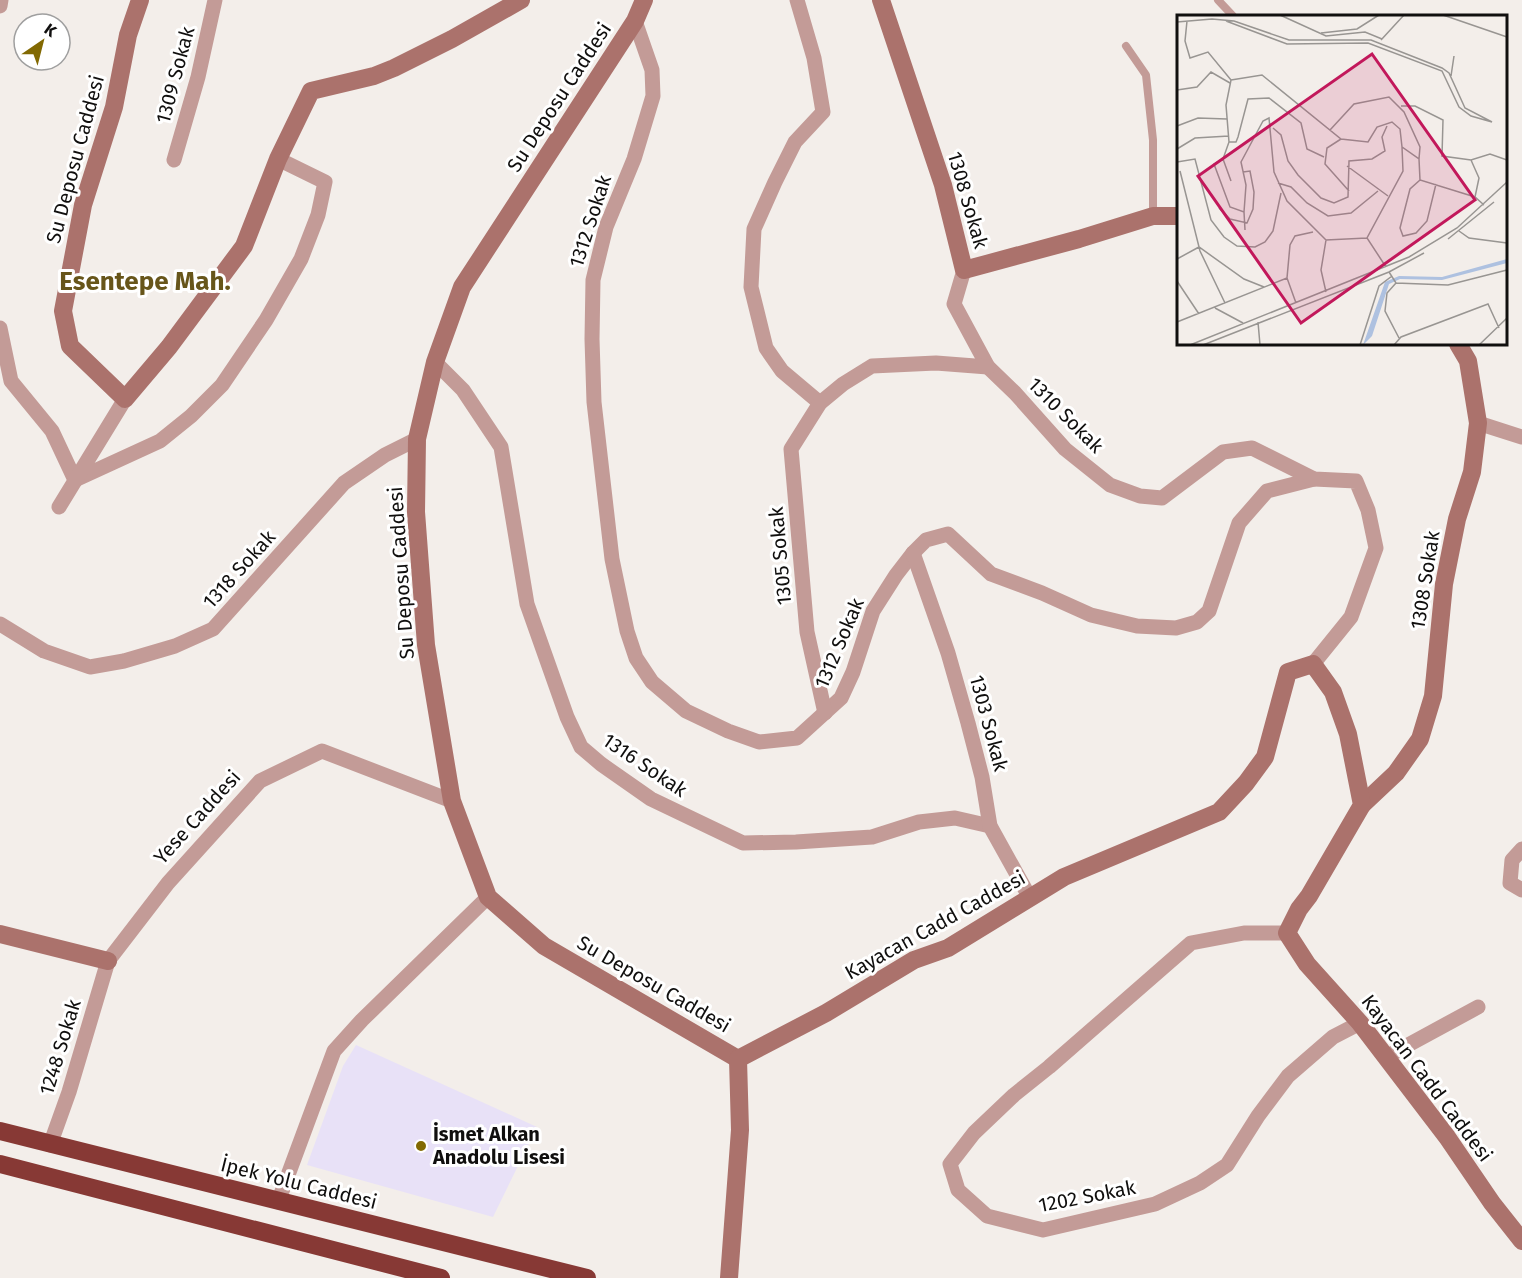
<svg xmlns="http://www.w3.org/2000/svg" width="1522" height="1278" viewBox="0 0 1522 1278" font-family="'Fira Sans',sans-serif">
  <style>
    .education { fill: #e8e1f7 }
    .lines { fill: none; stroke-linecap: round; stroke-linejoin: round }
    .lane { stroke: #c39b97; stroke-width: 8 }
    .street { stroke: #c39b97; stroke-width: 15 }
    .secondary { stroke: #ab726c; stroke-width: 18 }
    .highway { stroke: #873935; stroke-width: 18 }
    .poi-dot { fill: #826902; stroke: #fff; stroke-width: 2 }
    .labels { text-anchor: middle; dominant-baseline: central; stroke-width: 6; stroke-linejoin: round; paint-order: stroke }
    .street-label { font-size: 20px; fill: #100f0e; stroke: #fff }
    .poi-label { font-size: 20px; font-weight: bold; fill: #100f0e; stroke: #fff; text-anchor: start }
    .district-label { font-size: 26px; font-weight: bold; fill: #67551a; stroke: #fff }
    .inset-road { fill: none; stroke: #989592; stroke-width: 1.5 }
    .view { fill: #c2185b; fill-opacity: 0.15; stroke: #c2185b; stroke-width: 3 }
    .inset-edge { fill: none; stroke: #100f0e; stroke-width: 3 }
  </style>
  <rect width="100%" height="100%" fill="#f3eeea"/>
  <polygon class="education" points="356,1045 537,1127 493,1217 307,1165 343,1066"/>
  <g class="lines">
    <g class="lane">
      <polyline points="1218,0 1233,16"/>
      <polyline points="1126,46 1146,75 1153,140 1153,216"/>
    </g>
    <g class="street">
      <polyline points="797,0 814,58 823,112 795,142 775,182 754,229 751,287 766,348 782,371 820,403"/>
      <polyline points="0,6 1,0"/>
      <polyline points="635,21 652,70 653,96 634,159 606,227 593,280 592,339 594,402 612,559 627,631 636,658 652,682 686,711 728,731 759,742 797,738 841,698 853,672 873,611 896,575 913,553 926,540 948,534 991,574 1042,593 1091,615 1137,626 1176,628 1197,622 1209,611 1239,523 1267,491 1314,479"/>
      <polyline points="174,160 198,77 215,0"/>
      <polyline points="964,270 954,304 988,367 1015,393 1065,449 1110,485 1140,496 1162,498 1223,452 1252,448 1314,479 1356,481 1368,510 1376,548 1351,617 1313,664"/>
      <polyline points="0,328 11,381 52,431 75,480 160,441 191,416 222,385 266,320 301,259 318,215 325,182 278,159"/>
      <polyline points="435,362 463,390 501,447 527,604 567,717 581,747 601,764 651,799 743,843 796,842 872,837 919,822 955,818 990,826"/>
      <polyline points="1478,423 1522,437"/>
      <polyline points="59,507 125,399"/>
      <polyline points="913,553 948,653 968,723 982,777 990,826 1030,898"/>
      <polyline points="0,624 44,651 90,667 124,661 175,646 213,629 344,483 385,455 417,439"/>
      <polyline points="825,713 807,632 791,449 820,403 843,384 872,366 936,363 988,367"/>
      <polyline points="1522,849 1512,860 1510,883 1522,890"/>
      <polyline points="1287,933 1244,933 1191,943 1049,1067 1014,1095 974,1133 950,1164 958,1190 987,1216 1043,1230 1155,1204 1200,1183 1227,1165 1258,1116 1288,1076 1333,1037 1360,1023"/>
      <polyline points="1386,1057 1478,1007"/>
      <polyline points="50,1145 69,1092 108,961 168,883 260,781 322,751 452,801"/>
      <polyline points="278,1202 334,1051 362,1020 488,897"/>
    </g>
    <g class="secondary">
      <polyline points="140,0 128,35 114,107 83,205 63,311 70,346 125,399 169,347 244,246 278,159 311,91 374,76 394,68 452,39 521,0"/>
      <polyline points="644,0 635,21 462,287 435,362 417,439 416,512 426,645 452,801 488,897 544,946 738,1059"/>
      <polyline points="881,0 943,185 964,270 1079,239 1153,216 1178,216"/>
      <polyline points="1362,805 1396,773 1420,739 1433,696 1444,584 1457,519 1472,472 1478,423 1468,361 1458,344"/>
      <polyline points="0,934 108,961"/>
      <polyline points="729,1278 740,1130 738,1059 826,1013 914,960 948,948 1064,877 1219,812 1246,783 1265,757 1288,672 1313,664 1333,692 1348,734 1362,805 1309,896 1299,909 1287,933 1307,964 1360,1023 1447,1137 1492,1203 1522,1241"/>
    </g>
    <g class="highway">
      <polyline points="0,1131 587,1278"/>
      <polyline points="0,1164 441,1278"/>
    </g>
  </g>
  <circle class="poi-dot" cx="421" cy="1146" r="6"/>
  <g class="labels">
    <g class="street-label">
      <text transform="translate(175 75) rotate(-75)">1309 Sokak</text>
      <text transform="translate(559 97) rotate(-57)">Su Deposu Caddesi</text>
      <text transform="translate(75 159) rotate(-75)">Su Deposu Caddesi</text>
      <text transform="translate(968 200) rotate(74)">1308 Sokak</text>
      <text transform="translate(590 221) rotate(-72)">1312 Sokak</text>
      <text transform="translate(1066 415) rotate(45)">1310 Sokak</text>
      <text transform="translate(780 556) rotate(-95)">1305 Sokak</text>
      <text transform="translate(239 569) rotate(-48)">1318 Sokak</text>
      <text transform="translate(401 573) rotate(-94)">Su Deposu Caddesi</text>
      <text transform="translate(1425 580) rotate(-81)">1308 Sokak</text>
      <text transform="translate(839 643) rotate(-67)">1312 Sokak</text>
      <text transform="translate(989 723) rotate(75)">1303 Sokak</text>
      <text transform="translate(645 765) rotate(34)">1316 Sokak</text>
      <text transform="translate(197 817) rotate(-48)">Yese Caddesi</text>
      <text transform="translate(935 925) rotate(-29)">Kayacan Cadd Caddesi</text>
      <text transform="translate(654 984) rotate(30)">Su Deposu Caddesi</text>
      <text transform="translate(60 1047) rotate(-73)">1248 Sokak</text>
      <text transform="translate(1427 1078) rotate(53)">Kayacan Cadd Caddesi</text>
      <text transform="translate(299 1183) rotate(14)">İpek Yolu Caddesi</text>
      <text transform="translate(1087 1196) rotate(-11)">1202 Sokak</text>
    </g>
    <g class="poi-label">
      <text x="433" y="1134">İsmet Alkan<tspan x="433" dy="23">Anadolu Lisesi</tspan></text>
    </g>
    <g class="district-label">
      <text x="145" y="281">Esentepe Mah.</text>
    </g>
  </g>
  <g transform="translate(1177 15)">
    <rect width="330" height="330" fill="#f3eeea"/>
    <path d="M330 244V248L265 265 223 264 212 269 195 321 186 330 208 267 222 261 265 262Z" fill="#aec1e0"/>
    <path class="inset-road" d="M103 0 149 21 188 17 205 24M266 0 330 22M10 6 8 26 13 43 31 37 54 65M0 7 35 4 57 6 112 25H194L265 53 272 58 288 93 315 107 294 101 282 92 265 56 191 28 110 29 49 6M144 18 180 14 202 0M204 25 227 0M274 61 277 41M54 65 49 90 52 127 46 144 37 149 53 192 67 197 69 170 64 147 86 106 92 103 97 157 110 186 149 225 190 223M54 65 85 60 164 124 191 127 200 112 215 107 223 114 225 132M0 75 20 72 34 57 53 68M224 91H238L266 105 265 141 294 145 313 139 330 145M0 111 21 103 50 104M96 113 104 120 111 146 121 160 144 183 157 188 171 182 172 146 195 144 208 136 205 122 210 111M153 115 177 89 212 82 227 97 243 132 242 144M164 124 150 133 148 149 172 176M52 127H59L61 122 71 84 92 83 124 108 130 134 147 142M0 134 18 123 52 121M46 144 54 166M294 145 302 163 298 182M0 147 18 144 34 205 47 222 60 231 78 232 88 227 96 216 104 178M170 151 211 181M3 156 23 236 48 288M243 165 233 174 223 213 226 221 239 218 250 206 259 169M101 168 114 172 130 188 151 201 174 198 201 176M42 193 53 204 70 208 76 194 77 177 73 156 66 157M67 197 68 215M282 216 292 223 330 228M271 224 317 187M149 225 144 255 149 277M0 244 22 232 67 264 87 272M209 252 190 223 226 156 225 132 242 144 243 165 298 182 307 190M212 257 219 268 271 270 330 255M0 266 22 299M219 268 210 278 208 296 222 323M119 288 110 263 113 230 118 221 136 217M38 293 66 308M0 307 110 263M81 307 83 330M13 330 232 242 280 213 330 167M26 330 212 257 247 238M183 330 202 271 215 261M217 330 224 322 311 289 322 313M302 330 330 303"/>
    <path class="view" d="M195 39 298 185 124 308 21 161Z"/>
    <rect width="330" height="330" class="inset-edge"/>
  </g>
  <g transform="translate(42 42) rotate(35)"><circle r="28" fill="#ffffff" stroke="#9f9f9f" stroke-width="1.5"/>
  <path d="M0-4.5L10 22L0 15L-10 22Z" fill="#826902"/>
  <text y="-9" font-size="16" font-weight="bold" text-anchor="middle" fill="#100f0e">K</text>
  </g>
</svg>
